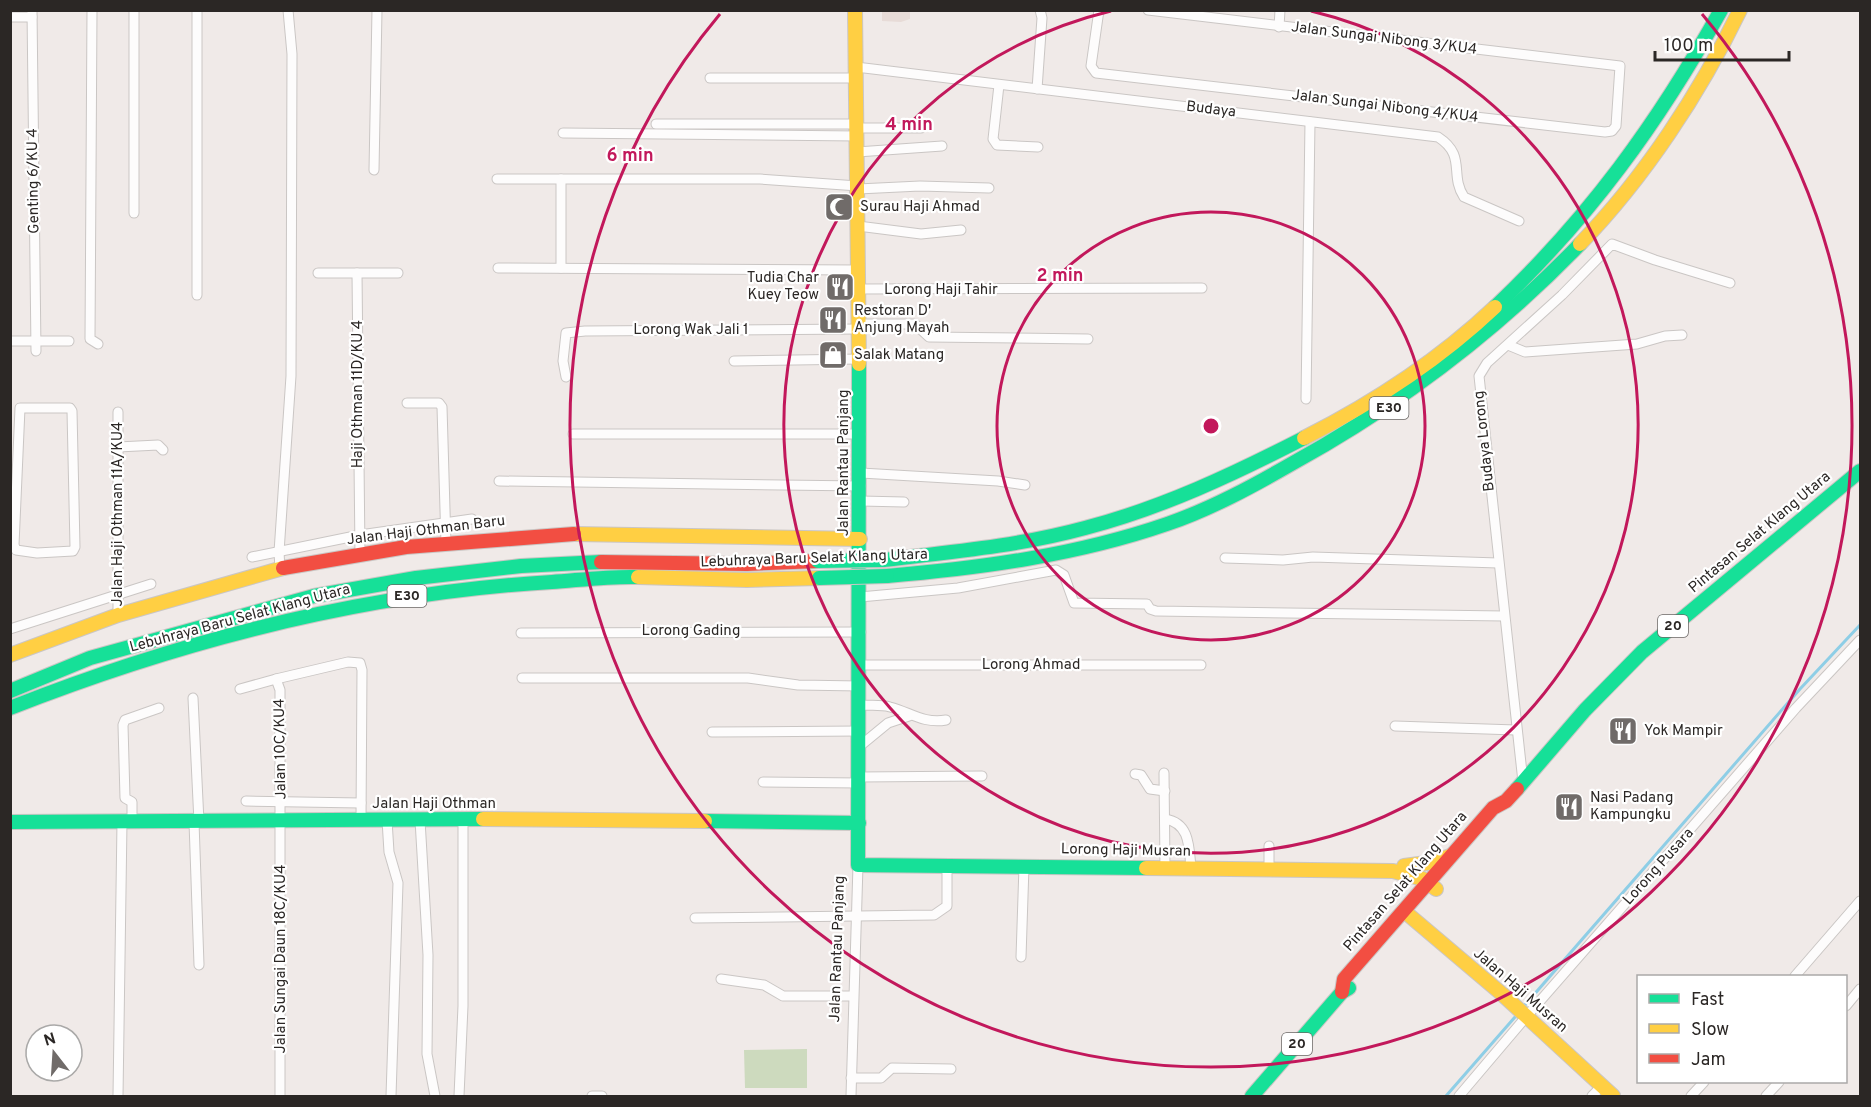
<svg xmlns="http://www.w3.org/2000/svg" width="1871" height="1107" viewBox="0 0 1871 1107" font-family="Overpass,sans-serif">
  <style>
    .built { fill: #e7dbd7 }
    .green { fill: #cddabe }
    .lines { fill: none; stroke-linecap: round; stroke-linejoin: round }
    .stream { stroke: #8ecee6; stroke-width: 3 }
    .street-casing { stroke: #cac6c4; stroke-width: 11 }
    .fast-casing { stroke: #cac6c4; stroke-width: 16 }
    .slow-casing { stroke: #cac6c4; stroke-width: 16 }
    .jam-casing { stroke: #cac6c4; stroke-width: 16 }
    .street { stroke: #fdfcfc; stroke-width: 9 }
    .fast { stroke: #16e098; stroke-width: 14 }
    .slow { stroke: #ffcf43; stroke-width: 14 }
    .jam { stroke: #f24e42; stroke-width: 14 }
    .fast-bridge-casing { stroke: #cac6c4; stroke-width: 16; stroke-linecap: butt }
    .fast-bridge { stroke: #16e098; stroke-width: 14 }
    .ring { fill: none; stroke: #c2185b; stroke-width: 3 }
    .labels { text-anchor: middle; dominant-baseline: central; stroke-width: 4.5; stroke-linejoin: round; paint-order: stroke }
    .shield { fill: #fff; stroke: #6b6866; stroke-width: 1.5 }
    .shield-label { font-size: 14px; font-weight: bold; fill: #2b2725 }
    .street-label { font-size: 15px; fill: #2b2725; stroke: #fff }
    .poi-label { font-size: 15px; fill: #2b2725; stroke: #fff; text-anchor: start }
    .centre { fill: #c2185b; stroke: #fff; stroke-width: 3 }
    .ring-label { font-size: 18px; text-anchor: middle; font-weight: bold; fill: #c2185b; stroke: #fff; stroke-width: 4.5; stroke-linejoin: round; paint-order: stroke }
  </style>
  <rect width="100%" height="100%" fill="#f0eae8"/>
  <polygon class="built" points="882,11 910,11 910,19 901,22 882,21"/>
  <polygon class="green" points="807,1049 807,1088 745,1088 744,1050"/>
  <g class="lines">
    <g class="stream">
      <polyline points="1525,1005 1800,689 1860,625"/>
      <polyline points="1446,1096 1515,1017"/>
    </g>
    <g class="street-casing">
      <g id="street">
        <polyline points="32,10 36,351"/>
        <polyline points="92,10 90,339 98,344"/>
        <polyline points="134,10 134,213"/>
        <polyline points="1099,10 1091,66 1096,73 1605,132 1612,131 1616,126 1620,66 1148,10"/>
        <polyline points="10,17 32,17"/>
        <polyline points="1279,27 1280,10"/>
        <path d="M856 67 1438 137C1467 156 1449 174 1464 197L1519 221"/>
        <polyline points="710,78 856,78"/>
        <polyline points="999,85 993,139 997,145 1038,147"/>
        <polyline points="1037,89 1042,18 1040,10"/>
        <polyline points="656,124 857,124"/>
        <polyline points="857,128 921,128"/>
        <polyline points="563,133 857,136"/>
        <polyline points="857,152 942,146"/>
        <polyline points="374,170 377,10"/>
        <polyline points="497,179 760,179 858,186"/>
        <polyline points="858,189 920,186 989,188"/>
        <polyline points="858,226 921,234 961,230"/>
        <polyline points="498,268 859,270"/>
        <polyline points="561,268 561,179"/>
        <polyline points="318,273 357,273 360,554"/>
        <polyline points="357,273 398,273"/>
        <polyline points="859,289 1202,288"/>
        <polyline points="197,295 197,10"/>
        <polyline points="860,324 915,324 929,337 1088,339"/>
        <polyline points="10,341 69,341"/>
        <polyline points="1508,345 1525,352 1637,344 1665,336 1682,335"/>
        <polyline points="734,361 860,359"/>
        <polyline points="566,377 563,361 566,333 585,331 860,329"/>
        <polyline points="1306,399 1310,122"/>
        <polyline points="407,403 439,403 442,407 446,544"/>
        <polygon points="20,408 70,408 72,411 75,547 73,551 37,553 16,550 14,545"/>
        <polyline points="573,434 861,434"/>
        <polyline points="118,447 158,445 163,450"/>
        <polyline points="861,473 998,481 1025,485"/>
        <polyline points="499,481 861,486"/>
        <polyline points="861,501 904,502"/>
        <polyline points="252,557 360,535 472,519"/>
        <polyline points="1225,558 1283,560 1313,557 1498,563"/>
        <polyline points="280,569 279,552 291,376 292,54 288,10"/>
        <polyline points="860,597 958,588 1056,570 1064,575 1074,603 1147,604 1150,609 1156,611 1504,616"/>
        <polyline points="118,615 118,412"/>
        <polyline points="10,629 151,584"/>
        <polyline points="521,633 861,632"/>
        <polyline points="860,665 1201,665"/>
        <polyline points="522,678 748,678 798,685 860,686"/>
        <polyline points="276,679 348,662 360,663 362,670 361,820"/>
        <polyline points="240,689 276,679 280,690 280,1096"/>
        <polyline points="193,698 199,822"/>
        <path d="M860 705C869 706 880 704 890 707 910 712 923 724 946 720"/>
        <polyline points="1395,726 1516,730"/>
        <polyline points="712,732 859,731"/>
        <polyline points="860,746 888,723 909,716"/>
        <polyline points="1164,773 1165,868"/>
        <polyline points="1135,774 1141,775 1150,789 1165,791"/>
        <polyline points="859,777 982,776"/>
        <polyline points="763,782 859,783"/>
        <polyline points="1523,782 1479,376 1487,363 1562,295 1612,244 1655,260 1730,283"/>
        <polyline points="246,801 361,803"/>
        <path d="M1165 819C1190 823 1189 847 1191 868"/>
        <polyline points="387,820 389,852 398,883 391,1096"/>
        <polyline points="420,820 428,955 427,1054 435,1096"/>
        <polyline points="132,822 132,802 125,798 123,725 125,720 159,708"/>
        <polyline points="194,822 199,965"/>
        <polyline points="1269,846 1269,869"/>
        <polyline points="695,918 934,915 947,906 947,865"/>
        <polyline points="1021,957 1024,866"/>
        <polyline points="1795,976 1860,901"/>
        <polyline points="721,979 764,985 783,996 853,996"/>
        <polyline points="1846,1006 1860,989"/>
        <polyline points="851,1078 881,1078 892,1068 951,1069"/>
        <polyline points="118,1096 122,822"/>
        <polyline points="459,1096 463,1006 463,820"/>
        <polyline points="592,1096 602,1096"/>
        <polyline points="851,1096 858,865"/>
        <polyline points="1459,1096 1526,1017 1796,708 1860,640"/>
        <polyline points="1592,1096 1602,1086"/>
        <polyline points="1691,1096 1704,1082"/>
        <polyline points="1766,1096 1779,1082"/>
      </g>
    </g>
    <g class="fast-casing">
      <g id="fast">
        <path d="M1495 307C1589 218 1658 123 1721 10"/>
        <polyline points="859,364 858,865 1146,868"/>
        <path d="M883 560C951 552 1019 546 1085 528 1162 508 1234 474 1304 438"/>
        <path d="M887 576C982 568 1077 555 1167 524 1211 509 1253 486 1293 463 1400 404 1495 332 1580 244"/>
        <polyline points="10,691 90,658 314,596 416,578 521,566 601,562"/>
        <path d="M10 708C183 640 366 593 552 582 580 580 610 576 638 577"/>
        <polyline points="1517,789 1585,710 1642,652 1860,471"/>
        <polyline points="705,821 859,823"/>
        <polyline points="10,822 483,819"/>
        <polyline points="1252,1096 1342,992 1349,988"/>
      </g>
    </g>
    <g class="slow-casing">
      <g id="slow">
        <polyline points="855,10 859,364"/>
        <path d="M1580 244C1644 178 1700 93 1740 10"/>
        <path d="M1304 438C1373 403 1439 360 1495 307"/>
        <polyline points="574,534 860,539"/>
        <polyline points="638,577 747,580 819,578"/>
        <polyline points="10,655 118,615 283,568"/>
        <polyline points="483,819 705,821"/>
        <polyline points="1404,866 1434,862 1450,856"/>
        <polyline points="1146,868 1393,871 1423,879 1436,889"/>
        <polyline points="1404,911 1502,994 1613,1096"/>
      </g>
    </g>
    <g class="jam-casing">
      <g id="jam">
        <polyline points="601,562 747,564 818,561"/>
        <polyline points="283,568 406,547 574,534"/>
        <polyline points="1342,992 1344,979 1493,808 1506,801 1517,789"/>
      </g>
    </g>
    <use href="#street" class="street"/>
    <use href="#fast" class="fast"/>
    <use href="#slow" class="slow"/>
    <use href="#jam" class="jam"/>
    <g class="fast-bridge-casing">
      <g id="fast-bridge">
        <polyline points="818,561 883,560"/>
        <polyline points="819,578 887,576"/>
      </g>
    </g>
    <use href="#fast-bridge" class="fast-bridge"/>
  </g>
  <g class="ring">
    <circle cx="1211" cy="426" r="214"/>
    <path d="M1311 11A427 427 0 1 1 1111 11"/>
    <path d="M1702 14A641 641 0 1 1 720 14"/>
  </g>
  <defs>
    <g id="mosque-square" transform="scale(1.5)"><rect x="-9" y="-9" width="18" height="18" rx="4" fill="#706b69" stroke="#fff"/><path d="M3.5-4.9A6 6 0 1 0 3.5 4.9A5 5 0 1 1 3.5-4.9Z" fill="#fff"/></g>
    <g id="restaurant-square" transform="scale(1.5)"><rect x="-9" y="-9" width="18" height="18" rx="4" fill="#706b69" stroke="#fff"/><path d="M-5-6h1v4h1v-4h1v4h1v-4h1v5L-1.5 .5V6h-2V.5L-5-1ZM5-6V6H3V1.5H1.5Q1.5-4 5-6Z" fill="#fff"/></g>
    <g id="shop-square" transform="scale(1.5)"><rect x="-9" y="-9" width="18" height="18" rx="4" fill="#706b69" stroke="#fff"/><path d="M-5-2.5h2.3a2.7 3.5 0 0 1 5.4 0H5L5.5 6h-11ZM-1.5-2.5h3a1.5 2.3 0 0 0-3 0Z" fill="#fff"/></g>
  </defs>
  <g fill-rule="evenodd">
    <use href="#mosque-square" x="839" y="207"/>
    <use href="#restaurant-square" x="840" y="287"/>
    <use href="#restaurant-square" x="833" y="320"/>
    <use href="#shop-square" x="833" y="355"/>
    <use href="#restaurant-square" x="1623" y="731"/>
    <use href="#restaurant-square" x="1569" y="807"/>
  </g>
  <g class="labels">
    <g class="shield">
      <rect x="1369.5" y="397" width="39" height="22" rx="4.5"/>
      <rect x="387.5" y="585" width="39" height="22" rx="4.5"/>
      <rect x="1658" y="615" width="30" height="22" rx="4.5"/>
      <rect x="1282" y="1033" width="30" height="22" rx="4.5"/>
    </g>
    <g class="shield-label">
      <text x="1389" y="408">E30</text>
      <text x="407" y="596">E30</text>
      <text x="1673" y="626">20</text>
      <text x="1297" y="1044">20</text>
    </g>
    <g class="street-label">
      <text transform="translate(1384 39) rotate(7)">Jalan Sungai Nibong 3/KU4</text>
      <text transform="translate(1385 107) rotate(7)">Jalan Sungai Nibong 4/KU4</text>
      <text transform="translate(1211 110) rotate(7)">Budaya</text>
      <text transform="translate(34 181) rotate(-91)">Genting 6/KU 4</text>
      <text x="941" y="290">Lorong Haji Tahir</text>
      <text x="691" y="330">Lorong Wak Jali 1</text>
      <text transform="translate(358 394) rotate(-90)">Haji Othman 11D/KU 4</text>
      <text transform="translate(1485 441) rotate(-96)">Budaya Lorong</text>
      <text transform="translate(844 463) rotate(-90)">Jalan Rantau Panjang</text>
      <text transform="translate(118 514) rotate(-90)">Jalan Haji Othman 11A/KU4</text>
      <text transform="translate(426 531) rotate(-7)">Jalan Haji Othman Baru</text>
      <text transform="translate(1760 533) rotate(-40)">Pintasan Selat Klang Utara</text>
      <text transform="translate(814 559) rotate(-2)">Lebuhraya Baru Selat Klang Utara</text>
      <text transform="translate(240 619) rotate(-15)">Lebuhraya Baru Selat Klang Utara</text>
      <text x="691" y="631">Lorong Gading</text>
      <text x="1031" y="665">Lorong Ahmad</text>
      <text transform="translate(281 749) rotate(-91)">Jalan 10C/KU4</text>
      <text x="434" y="804">Jalan Haji Othman</text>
      <text transform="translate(1126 851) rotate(1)">Lorong Haji Musran</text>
      <text transform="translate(1659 867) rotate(-48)">Lorong Pusara</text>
      <text transform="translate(1406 882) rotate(-49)">Pintasan Selat Klang Utara</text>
      <text transform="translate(838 949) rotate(-88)">Jalan Rantau Panjang</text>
      <text transform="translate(281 959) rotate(-90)">Jalan Sungai Daun 18C/KU4</text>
      <text transform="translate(1520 991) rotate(41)">Jalan Haji Musran</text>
    </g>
    <g class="poi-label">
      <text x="860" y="207">Surau Haji Ahmad</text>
      <text x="819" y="278" text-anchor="end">Tudia Char<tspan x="819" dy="17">Kuey Teow</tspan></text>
      <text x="854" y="311">Restoran D'<tspan x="854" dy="17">Anjung Mayah</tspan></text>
      <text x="854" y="355">Salak Matang</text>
      <text x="1644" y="731">Yok Mampir</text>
      <text x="1590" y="798">Nasi Padang<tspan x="1590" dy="17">Kampungku</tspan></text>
    </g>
  </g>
  <circle cx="1211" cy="426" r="9" class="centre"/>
  <g class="ring-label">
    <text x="909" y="130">4 min</text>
    <text x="630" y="161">6 min</text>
    <text x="1060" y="281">2 min</text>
  </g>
  <rect width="1871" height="1107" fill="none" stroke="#2b2725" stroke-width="24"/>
  <rect x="1637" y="975" width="210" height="108" fill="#ffffff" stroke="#aaa9a8" stroke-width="1.5"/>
  <rect x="1649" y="994" width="30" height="9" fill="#16e098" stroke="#aaa9a8" stroke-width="1.5"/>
  <text x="1691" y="1005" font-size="18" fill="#2b2725">Fast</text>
  <rect x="1649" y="1024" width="30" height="9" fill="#ffcf43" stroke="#aaa9a8" stroke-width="1.5"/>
  <text x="1691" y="1035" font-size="18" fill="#2b2725">Slow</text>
  <rect x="1649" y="1054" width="30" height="9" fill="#f24e42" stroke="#aaa9a8" stroke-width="1.5"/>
  <text x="1691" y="1065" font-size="18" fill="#2b2725">Jam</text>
  <g transform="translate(54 1053) rotate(343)"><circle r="28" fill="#ffffff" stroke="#aaa9a8" stroke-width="1.5"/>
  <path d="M0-4.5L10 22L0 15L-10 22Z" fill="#706b69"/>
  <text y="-9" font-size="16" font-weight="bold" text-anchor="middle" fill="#2b2725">N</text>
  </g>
  <path d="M1655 51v9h134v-9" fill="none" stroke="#2b2725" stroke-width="3"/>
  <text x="1664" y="51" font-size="18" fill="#2b2725" stroke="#ffffff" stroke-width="4.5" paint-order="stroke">100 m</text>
</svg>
